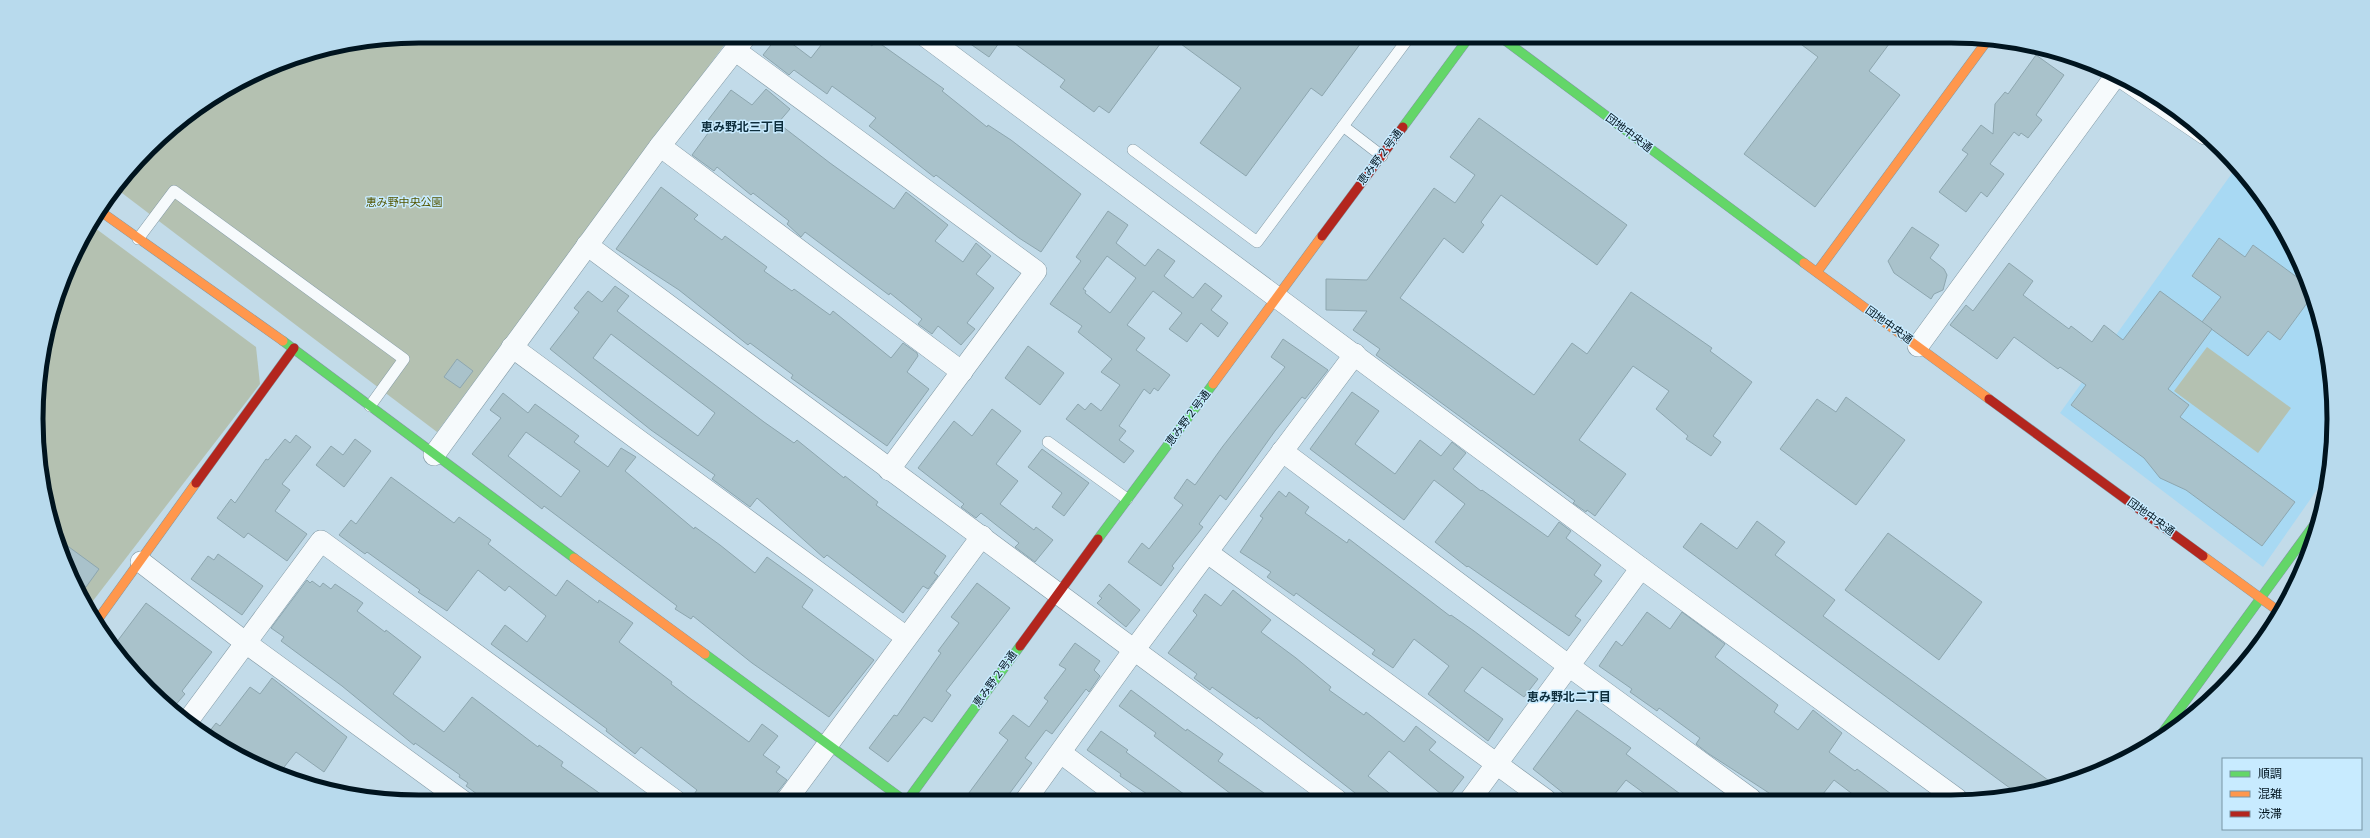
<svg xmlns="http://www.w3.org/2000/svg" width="2370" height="838" viewBox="0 0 2370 838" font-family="'Roboto Condensed','Noto Sans JP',sans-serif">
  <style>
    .built { fill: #a8d9f3 }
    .green { fill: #b4c1b1 }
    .building { fill: #a9c2cb; stroke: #8da6af; fill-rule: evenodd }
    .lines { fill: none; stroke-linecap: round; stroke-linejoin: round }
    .lane-casing { stroke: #8198a4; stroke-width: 12 }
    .street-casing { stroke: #8198a4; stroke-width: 22 }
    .fast-casing { stroke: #8198a4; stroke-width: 10 }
    .slow-casing { stroke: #8198a4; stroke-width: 10 }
    .jam-casing { stroke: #8198a4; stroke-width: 10 }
    .lane { stroke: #f6fafc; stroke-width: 11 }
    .street { stroke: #f6fafc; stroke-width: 21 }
    .fast { stroke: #63d668; stroke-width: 9 }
    .slow { stroke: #ff974d; stroke-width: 9 }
    .jam { stroke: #b3261e; stroke-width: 9 }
    .labels { text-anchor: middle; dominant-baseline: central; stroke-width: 3; stroke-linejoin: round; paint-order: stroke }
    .street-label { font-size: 11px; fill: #00141f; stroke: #c8ebff }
    .park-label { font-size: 11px; fill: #535500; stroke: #c8ebff }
    .neighbourhood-label { font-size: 12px; font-weight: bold; fill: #0d2d3c; stroke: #c8ebff }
    .rim { fill: none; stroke: #00141f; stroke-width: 5 }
  </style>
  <rect width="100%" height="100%" fill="#c2dbe9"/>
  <polygon class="built" points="2235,169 2246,177 2283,227 2314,296 2331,369 2333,444 2328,474 2263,567 2060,413"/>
  <g class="green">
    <polygon points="419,36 731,36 437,432 114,187 166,131 273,65 345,43"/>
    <polygon points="91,225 256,347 260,384 89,606 49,518 37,444 39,369 76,249"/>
    <polygon points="2207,347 2291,408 2258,453 2174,391"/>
  </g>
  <g class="building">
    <polygon points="778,36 782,36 811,58 828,36 859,36 872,46 875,40 944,89 942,91 987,127 988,125 1011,140 1081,194 1041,252 1019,238 936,175 934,177 896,147 869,126 876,118 832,86 827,94 794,70 789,75 763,55"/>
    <polygon points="959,36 1166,36 1109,113 1099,106 1094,112 1060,87 1065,80 1004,36 989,57"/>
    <polygon points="1170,36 1366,36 1322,96 1311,88 1246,176 1200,143 1241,88"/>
    <polygon points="1790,36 1895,36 1869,71 1900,95 1815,207 1744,154 1818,57"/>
    <polygon points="2036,55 2064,75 2036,115 2042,120 2028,138 2021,133 2019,136 2014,132 1990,164 2004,174 1987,197 1981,192 1966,212 1939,192 1968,154 1962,150 1981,125 1993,134 1995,104 2005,92 2008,94"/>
    <polygon points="766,89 790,109 778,123 830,163 894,209 906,192 948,225 935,241 963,262 976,243 991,256 976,274 994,288 967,323 975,329 961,345 938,326 932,334 918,324 922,319 890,293 889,295 805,232 801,237 787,224 789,221 753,193 751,195 717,167 714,171 692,155 714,125 708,120 731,90 752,105"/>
    <polygon points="1479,118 1627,225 1597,265 1501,195 1481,222 1484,225 1463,253 1444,238 1400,298 1534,395 1572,343 1587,354 1631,292 1712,348 1710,351 1752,382 1713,436 1721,442 1711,456 1686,439 1688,436 1656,409 1669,391 1633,366 1579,440 1626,474 1595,516 1587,510 1586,512 1573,503 1575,501 1376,355 1380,349 1353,330 1367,311 1326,310 1326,279 1367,280 1434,188 1455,203 1475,175 1450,157"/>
    <polygon points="661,187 698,215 694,219 722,240 725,236 767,267 764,271 792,291 794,289 830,315 833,311 891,358 903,343 917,353 918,356 907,372 929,389 887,446 791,378 793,375 750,343 748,345 679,290 616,249"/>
    <path d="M1108 211 1128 225 1116 243 1145 266 1158 249 1175 261 1164 276 1193 298 1205 283 1222 296 1211 310 1228 323 1218 337 1201 323 1187 342 1169 329 1182 313 1153 291 1127 325 1145 338 1136 350 1170 375 1158 391 1154 388 1150 394 1144 389 1119 426 1126 431 1119 440 1134 451 1124 463 1066 419 1078 404 1085 410 1091 403 1101 411 1120 385 1101 372 1112 359 1078 332 1082 326 1050 304 1081 261 1076 257ZM1107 256 1136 278 1110 313 1085 293 1086 291 1083 289Z"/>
    <polygon points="1912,227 1939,245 1930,258 1944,269 1947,275 1943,290 1934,294 1931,299 1894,273 1888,261"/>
    <polygon points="2219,238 2245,257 2253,245 2309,286 2313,295 2280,340 2268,331 2248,356 2202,322 2221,297 2192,276"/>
    <polygon points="2009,263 2033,281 2023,295 2069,329 2071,326 2092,342 2104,325 2123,340 2160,291 2212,329 2168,389 2189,405 2180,417 2295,502 2262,546 2186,490 2160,478 2144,458 2071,405 2086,385 2060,367 2058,369 2014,337 1997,359 1950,325 1966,305 1973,311"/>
    <path d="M615 286 629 296 617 311 764 422 794 443 797 440 844 478 845 476 878 502 876 505 946 556 934 573 938 576 928 589 923 586 903 613 827 555 824 558 757 498 750 507 712 479 715 475 651 430 550 349 579 312 574 308 588 291 602 302ZM611 334 715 413 698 436 593 358Z"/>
    <polygon points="1283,339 1328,370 1305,399 1302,397 1275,431 1226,500 1220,495 1199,524 1203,527 1172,566 1174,568 1161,586 1128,562 1142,543 1149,549 1183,505 1174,498 1187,479 1195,485 1223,446 1285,367 1271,357"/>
    <polygon points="1028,346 1064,373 1040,405 1005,378"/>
    <polygon points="457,359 473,371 460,388 444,377"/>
    <polygon points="1352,392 1379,411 1355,444 1395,474 1420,440 1441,456 1452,442 1466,453 1453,469 1481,491 1482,490 1548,537 1559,522 1571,531 1566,538 1601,565 1594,575 1602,581 1575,616 1581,620 1569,636 1468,566 1467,567 1435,542 1465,504 1434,480 1404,520 1310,449"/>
    <path d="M503 393 528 413 535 404 579 436 574 442 608 467 621 448 636 457 625 471 694 529 695 527 720 545 755 573 767 557 813 590 802 607 874 660 829 717 752 663 693 616 691 619 675 609 677 606 544 506 542 509 472 454 501 418 490 410ZM526 432 580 471 561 497 508 456Z"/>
    <polygon points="1846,397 1905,440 1856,505 1780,449 1817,399 1836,412"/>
    <polygon points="992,409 1021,431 996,464 1018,481 1000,504 1034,530 1036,527 1053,540 1035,562 1015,547 1019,543 981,513 976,518 961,507 964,504 918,468 954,421 972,436"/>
    <polygon points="296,435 311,447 282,484 290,490 275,511 307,534 287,561 248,533 244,538 217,518 231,499 235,503 266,459 268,460 285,439 290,443"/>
    <polygon points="355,439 371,451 344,487 316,465 331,446 343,455"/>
    <polygon points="1042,449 1089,483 1064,516 1052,507 1062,493 1028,467"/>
    <polygon points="391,477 454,523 459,517 491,540 488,544 556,596 567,580 598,603 599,600 633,623 619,642 672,682 671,684 688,697 749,742 762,724 778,736 763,755 780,767 776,772 787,780 776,794 774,801 704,801 694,794 697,790 641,747 635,754 606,731 607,729 491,644 505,625 527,642 546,616 509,586 505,591 478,570 447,611 418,592 420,590 367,552 365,554 339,535 351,520 356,524"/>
    <polygon points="1279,491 1286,497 1289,492 1309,507 1305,513 1347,543 1349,539 1450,616 1451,615 1474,631 1538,679 1524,697 1482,667 1464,691 1503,719 1488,741 1428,694 1449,666 1414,639 1393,668 1372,654 1375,650 1296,593 1294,596 1267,577 1271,572 1240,552 1263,518 1260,516"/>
    <polygon points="1757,521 1785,542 1775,555 1835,600 1823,616 2052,783 2018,794 1683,547 1701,523 1737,549"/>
    <polygon points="1888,533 1982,602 1939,660 1845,590"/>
    <polygon points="58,539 99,569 86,587 77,580"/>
    <polygon points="218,554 263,586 242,615 191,579 208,556 214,560"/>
    <polygon points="307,580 310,583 312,581 320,587 323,583 331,589 335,584 363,603 357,611 385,632 386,630 421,657 393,694 444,732 472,697 538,747 539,745 563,762 561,766 612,802 496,802 484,793 481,797 466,786 468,783 459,777 460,775 415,743 414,745 342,686 281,641 284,637 271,628"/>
    <polygon points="977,583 1010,608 946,691 951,695 932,722 924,717 888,762 869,748 894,715 897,716 941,653 938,651 959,623 951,617"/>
    <polygon points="1109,584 1140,610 1126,627 1097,603 1102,598 1099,596"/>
    <polygon points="1233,590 1271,620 1261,632 1296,658 1331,687 1329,690 1364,715 1366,712 1404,742 1416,726 1436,742 1429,750 1464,777 1447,799 1389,751 1368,776 1398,800 1364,800 1258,717 1257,719 1212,687 1210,690 1194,678 1197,674 1168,653 1197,615 1193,611 1205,594 1221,606"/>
    <polygon points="146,603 212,652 182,691 185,694 172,709 145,686 113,647"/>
    <polygon points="1647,612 1670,629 1682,612 1725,644 1715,657 1778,705 1774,712 1798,730 1813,710 1842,733 1829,752 1855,771 1857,769 1898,799 1859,799 1834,780 1819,799 1765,799 1769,793 1709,754 1696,744 1700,738 1659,708 1657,711 1630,692 1632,689 1599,666 1616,641 1622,646"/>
    <polygon points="1075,643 1100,661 1094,670 1100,676 1089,692 1086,689 1052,734 1046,730 1025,758 1032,763 1004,801 963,801 1008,740 999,733 1013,715 1029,727 1048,701 1044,698 1066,669 1059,665"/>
    <polygon points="272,678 347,737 324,772 296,752 281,771 205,737 216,723 220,726 250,687 260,694"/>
    <polygon points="1131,690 1186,731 1187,729 1223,754 1218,761 1274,800 1239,800 1154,736 1156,733 1119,706"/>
    <polygon points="1577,710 1631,748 1626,754 1687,799 1652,799 1626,780 1610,800 1572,800 1533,769"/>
    <polygon points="1101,731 1128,750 1126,752 1192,800 1156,800 1120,776 1121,774 1087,750"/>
  </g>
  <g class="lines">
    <g class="lane-casing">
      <g id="lane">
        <polyline points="1343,126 1382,156"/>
        <polyline points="1133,150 1257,242 1410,36"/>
        <polyline points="138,239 174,191 404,359 370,406"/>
        <polyline points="1048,442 1127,499"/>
      </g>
    </g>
    <g class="street-casing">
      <g id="street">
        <polyline points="925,36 1641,568 1957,799"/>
        <polyline points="736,51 1036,271 889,470"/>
        <polyline points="2115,73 2205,134"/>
        <polyline points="660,146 962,372"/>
        <polyline points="587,245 1337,800"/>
        <polyline points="1918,346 2117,74"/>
        <polyline points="512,347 906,637"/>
        <polyline points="1282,451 1569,666 1751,799"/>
        <polyline points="434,455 660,146 746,36"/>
        <polyline points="1208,553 1546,800"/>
        <polyline points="141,562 246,643 464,802"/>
        <polyline points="187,722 321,541 676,801"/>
        <polyline points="1061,753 1125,801"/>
        <polyline points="1470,800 1641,568"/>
        <polyline points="786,801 982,536"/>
        <polyline points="1025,801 1134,650 1355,354"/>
      </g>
    </g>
    <g class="fast-casing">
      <g id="fast">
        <polyline points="1499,36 1804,263"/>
        <polyline points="1403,127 1470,36"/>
        <polyline points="283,341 574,558"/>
        <polyline points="1098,539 1213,384"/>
        <polyline points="705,654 905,801"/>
        <polyline points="2160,736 2322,514"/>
        <polyline points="907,801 1020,646"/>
      </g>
    </g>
    <g class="slow-casing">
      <g id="slow">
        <polyline points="100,211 283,341"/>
        <polyline points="1804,263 1989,399"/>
        <polyline points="1817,272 1987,41"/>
        <polyline points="1213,384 1322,236"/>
        <polyline points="2203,556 2281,613"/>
        <polyline points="574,558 705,654"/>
        <polyline points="96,622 196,483"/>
      </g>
    </g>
    <g class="jam-casing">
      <g id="jam">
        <polyline points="1322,236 1403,127"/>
        <polyline points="1989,399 2203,556"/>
        <polyline points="196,483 294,348"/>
        <polyline points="1020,646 1098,539"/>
      </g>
    </g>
    <use href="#lane" class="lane"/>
    <use href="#street" class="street"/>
    <use href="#fast" class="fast"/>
    <use href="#slow" class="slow"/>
    <use href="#jam" class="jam"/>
  </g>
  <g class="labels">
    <g class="street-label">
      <text transform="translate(1629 133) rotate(37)">団地中央通</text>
      <text transform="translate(1380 157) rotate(-53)">恵み野２号通</text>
      <text transform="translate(1889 325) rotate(36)">団地中央通</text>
      <text transform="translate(1188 418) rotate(-53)">恵み野２号通</text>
      <text transform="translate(2151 517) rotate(36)">団地中央通</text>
      <text transform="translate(995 679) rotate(-54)">恵み野２号通</text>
    </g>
    <g class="park-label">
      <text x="404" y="202">恵み野中央公園</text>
    </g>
    <g class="neighbourhood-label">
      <text x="743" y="127">恵み野北三丁目</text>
      <text x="1569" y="697">恵み野北二丁目</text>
    </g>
  </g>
  <path d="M0 0H2370V838H0ZM419 43H1951A376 376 0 0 1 2327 419V419A376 376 0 0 1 1951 795H419A376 376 0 0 1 43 419V419A376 376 0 0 1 419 43Z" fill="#b8daed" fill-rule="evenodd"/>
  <path class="rim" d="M419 43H1951A376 376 0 0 1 2327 419V419A376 376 0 0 1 1951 795H419A376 376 0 0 1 43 419V419A376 376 0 0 1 419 43Z"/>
  <rect x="2222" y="758" width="140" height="72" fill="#c8ebff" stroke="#7895a5"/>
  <rect x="2230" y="771" width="20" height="6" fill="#63d668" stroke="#7895a5"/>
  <text x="2258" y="778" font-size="12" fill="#00141f">順調</text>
  <rect x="2230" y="791" width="20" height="6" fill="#ff974d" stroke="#7895a5"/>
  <text x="2258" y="798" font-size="12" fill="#00141f">混雑</text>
  <rect x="2230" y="811" width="20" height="6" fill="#b3261e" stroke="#7895a5"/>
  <text x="2258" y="818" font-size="12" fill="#00141f">渋滞</text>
</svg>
